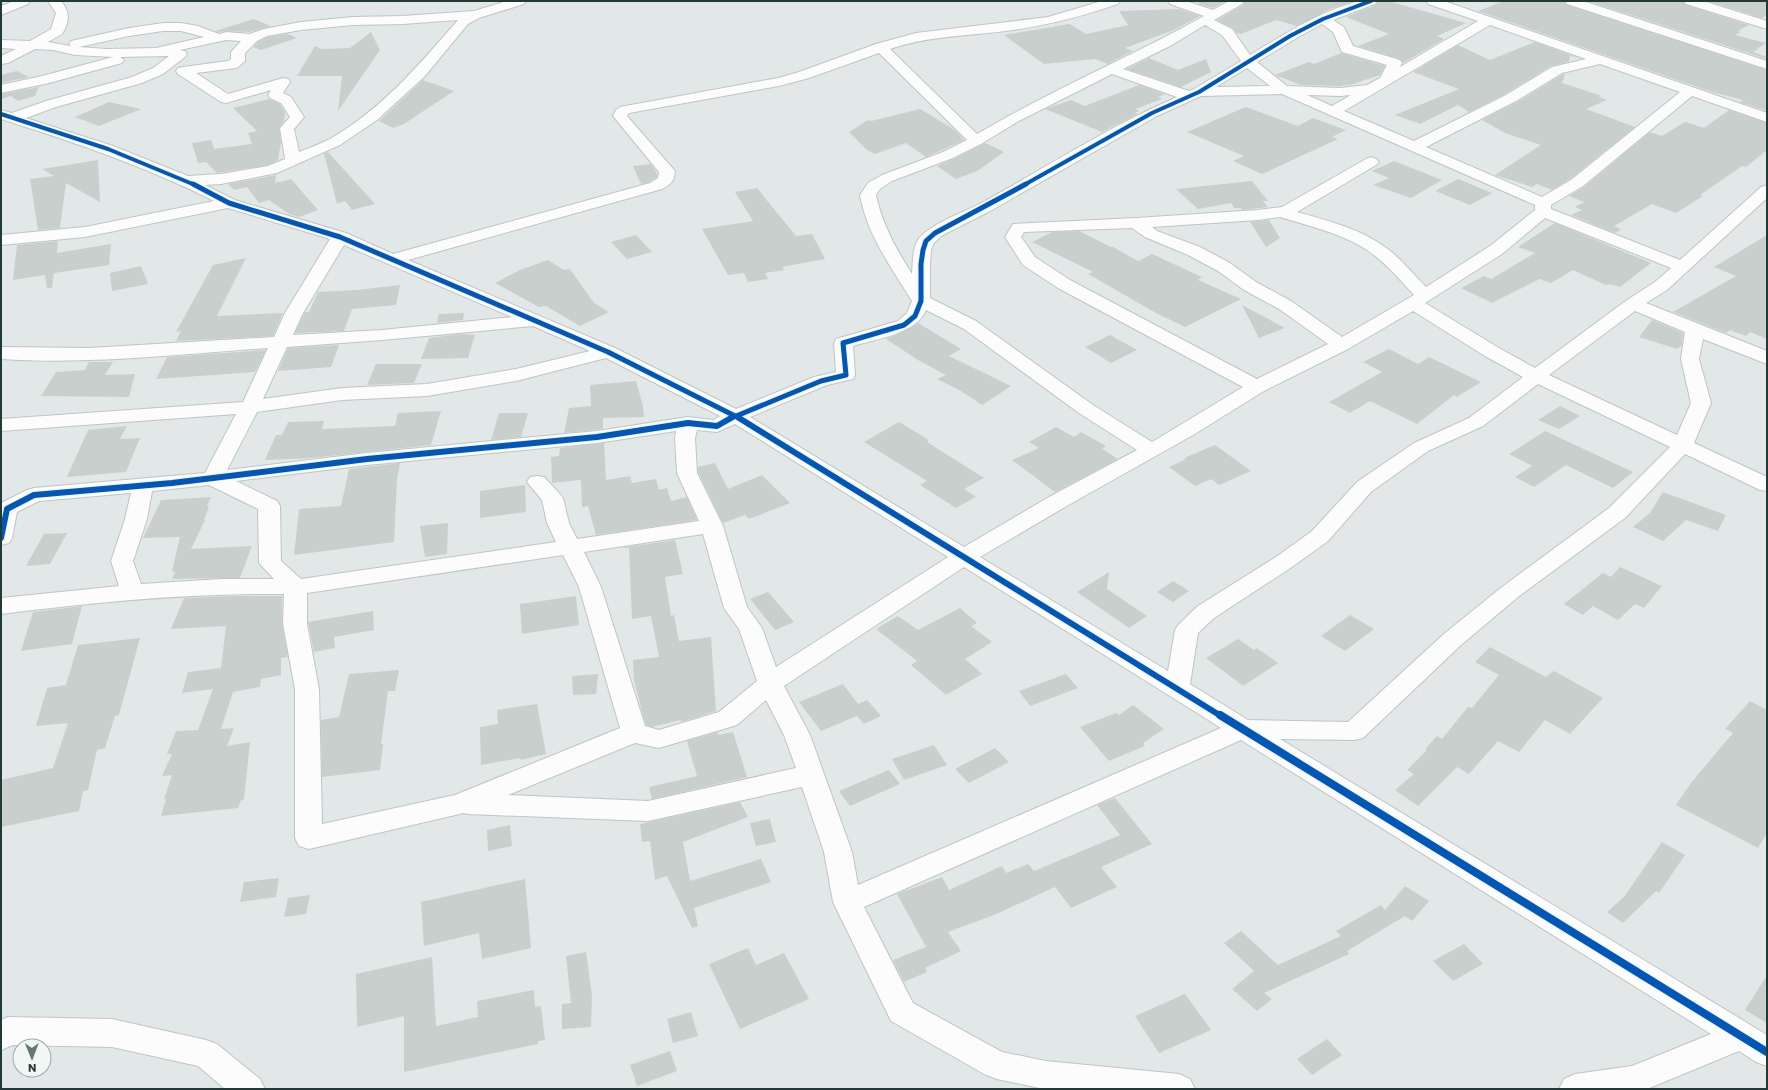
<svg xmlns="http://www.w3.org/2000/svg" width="1768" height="1090" viewBox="0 0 1768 1090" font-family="Poppins,sans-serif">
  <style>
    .building { fill: #c9cfcd }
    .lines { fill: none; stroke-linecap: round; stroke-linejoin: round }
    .minor-casing { stroke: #bfc5c4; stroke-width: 2 }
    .minor { fill: #fbfcfb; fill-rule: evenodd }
    .cycleway-far3-casing { stroke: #f0f7f5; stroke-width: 5.5 }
    .cycleway-far2-casing { stroke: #f0f7f5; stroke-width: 7 }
    .cycleway-far1-casing { stroke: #f0f7f5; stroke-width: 8 }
    .cycleway-casing { stroke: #f0f7f5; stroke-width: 10 }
    .cycleway-far3 { stroke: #0057b8; stroke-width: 4 }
    .cycleway-far2 { stroke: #0057b8; stroke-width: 5 }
    .cycleway-far1 { stroke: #0057b8; stroke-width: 6 }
    .cycleway { stroke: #0057b8; stroke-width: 8 }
  </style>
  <rect width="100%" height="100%" fill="#e2e8e7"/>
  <g class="building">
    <polygon points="1199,1 1226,1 1213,8 1199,4"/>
    <polygon points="1245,1 1354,1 1330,9 1297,26 1276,20 1241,34 1236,33 1233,28 1217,20 1243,5"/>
    <polygon points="1378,1 1388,1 1466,23 1437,36 1444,39 1403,63 1400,59 1358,46 1389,34 1346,17 1376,5"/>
    <polygon points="1504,1 1564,1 1567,5 1767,70 1767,111 1740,102 1743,100 1712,92 1478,11"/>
    <polygon points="1588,1 1683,1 1686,5 1749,25 1738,31 1741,32 1735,35 1766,43 1753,52 1767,57 1767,59"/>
    <polygon points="1708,1 1767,1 1767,15 1762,18"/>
    <polygon points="1179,9 1200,16 1174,30 1125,48 1133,51 1108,64 1095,59 1044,64 1004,35 1070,24 1086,34 1128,25 1119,11"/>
    <polygon points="254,19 271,26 250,32 226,31 219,32 215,31"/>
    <polygon points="371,32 380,50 338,111 342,76 297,76 315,46 322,49 350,48"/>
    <polygon points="288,34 297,38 261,50 253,47 258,42 267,37"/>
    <polygon points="1535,42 1581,59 1570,56 1569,62 1551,66 1505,94 1469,112 1458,105 1420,124 1395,115 1459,89 1413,72 1458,45 1490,60"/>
    <polygon points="1341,53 1385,66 1380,75 1350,85 1340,86 1301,85 1275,75 1309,62 1314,64"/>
    <polygon points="1149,58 1178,70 1206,59 1211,72 1181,87 1127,69"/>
    <polygon points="17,71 29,77 1,83 1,75"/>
    <polygon points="1563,74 1565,74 1562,83 1602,96 1599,97 1607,100 1586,109 1635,127 1570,179 1552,190 1537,184 1532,187 1495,175 1541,145 1505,133 1482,120 1517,102"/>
    <polygon points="423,80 454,91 404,124 393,128 379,121"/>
    <polygon points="1139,85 1165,94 1158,97 1162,99 1135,109 1139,111 1135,113 1137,114 1102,132 1045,109 1071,100 1085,106"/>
    <polygon points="39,87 35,96 18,101 11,96 1,99 1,94"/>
    <polygon points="269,99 280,104 285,112 284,121 279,128 281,142 278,160 268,165 217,173 206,162 198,163 192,143 211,140 214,149 252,144 248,133 257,131 233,108"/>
    <polygon points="109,102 141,109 99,126 75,117"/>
    <polygon points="1246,107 1298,126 1313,118 1346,130 1332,137 1338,139 1262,174 1233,161 1244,156 1187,132"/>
    <polygon points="920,109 955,130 964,140 926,157 906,143 875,154 867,150 849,132 868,120 871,121"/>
    <polygon points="1729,110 1767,123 1767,150 1746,167 1742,166 1700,195 1703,196 1676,213 1652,204 1614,226 1621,229 1615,233 1571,215 1582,210 1575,207 1584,202 1569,196 1584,187 1650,132 1662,136 1685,122 1704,128"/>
    <polygon points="985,143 1004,152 977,171 956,179 937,166 954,159"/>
    <polygon points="328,152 375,204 352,210 345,201 337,204 324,154"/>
    <polygon points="98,160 100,202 66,183 60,228 38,230 30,179 54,176 42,169"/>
    <polygon points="1394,161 1442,180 1411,198 1373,185 1389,178 1372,171"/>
    <polygon points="651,164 657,174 657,177 649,182 641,184 633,166"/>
    <polygon points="276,175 275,183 291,179 318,210 299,217 289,214 269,200 259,203 247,187 234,190 228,184"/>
    <polygon points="1458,179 1492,193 1470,205 1435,191"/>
    <polygon points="1252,181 1268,201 1263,201 1268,207 1242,210 1241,208 1234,208 1231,203 1198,209 1176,189"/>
    <polygon points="757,188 796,236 812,234 825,259 782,267 785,270 765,273 768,279 748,282 744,273 728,275 702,229 753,221 735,192"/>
    <polygon points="1269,220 1280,238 1266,247 1250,222"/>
    <polygon points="1555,223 1651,263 1620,287 1610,284 1606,285 1573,270 1551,283 1540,279 1492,303 1461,288 1484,276 1491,279 1535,253 1518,247"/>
    <polygon points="1079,231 1111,247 1113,247 1138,261 1152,254 1202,277 1198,280 1241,299 1185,327 1156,313 1088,274 1093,272 1032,242 1052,232"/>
    <polygon points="636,235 652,252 627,259 611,242"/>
    <polygon points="1767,235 1767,339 1750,332 1746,336 1730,330 1726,333 1666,309 1673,312 1736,276 1714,267"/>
    <polygon points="58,241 57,253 111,244 109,265 54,273 52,288 47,288 45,275 13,280 17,245"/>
    <polygon points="246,258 217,316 283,313 273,336 176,341 181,331 176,332 213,265"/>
    <polygon points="548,260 564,270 570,269 594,303 609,312 580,326 546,306 539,307 495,283 520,270"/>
    <polygon points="141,266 148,284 112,291 110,273"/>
    <polygon points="400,285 396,305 352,309 344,331 295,333 305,312 309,312 318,292 357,290"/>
    <polygon points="1242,305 1285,328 1259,338"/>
    <polygon points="464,313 463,320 437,323 439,314"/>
    <polygon points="1652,320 1683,333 1682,345 1677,349 1639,337"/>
    <polygon points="918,323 961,349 949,356 1011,386 982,405 961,391 937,379 946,375 918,360 886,339 905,331"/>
    <polygon points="460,334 475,335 468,358 421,359 429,338"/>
    <polygon points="1110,335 1137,350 1111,363 1085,347"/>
    <polygon points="339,345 331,367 278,371 288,348"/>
    <polygon points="1389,349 1418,364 1429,357 1481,382 1457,397 1454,395 1417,424 1370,401 1350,413 1329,402 1382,372 1363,362"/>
    <polygon points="266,350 255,372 156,379 167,357"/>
    <polygon points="89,362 113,362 105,375 135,374 129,397 41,396 56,372 85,370"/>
    <polygon points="376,364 422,364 414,383 367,385"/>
    <polygon points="636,381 643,406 644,417 603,418 603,429 564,433 569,408 591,406 590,385"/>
    <polygon points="1560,406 1580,416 1559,429 1538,420"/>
    <polygon points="441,411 431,445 311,458 265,460 276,435 282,435 288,422 324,421 322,429 395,426 398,413"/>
    <polygon points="499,413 528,413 521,437 491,440"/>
    <polygon points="899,422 929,440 927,442 984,478 964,489 976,497 956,508 920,485 927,481 864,442"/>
    <polygon points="127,426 120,439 140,438 126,472 67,477 88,430"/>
    <polygon points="1056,427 1074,437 1081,432 1106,446 1102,449 1118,459 1055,492 1012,460 1039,448 1029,442"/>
    <polygon points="1545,431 1633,472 1613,488 1566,465 1534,487 1515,477 1532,466 1509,454"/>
    <polygon points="604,443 606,480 630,476 632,483 656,479 659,490 667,488 671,501 687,497 697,520 596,535 588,506 582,507 581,480 552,483 551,457 559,456 560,448"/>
    <polygon points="1215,445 1251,471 1219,485 1211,479 1195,486 1169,467 1186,459 1184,458"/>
    <polygon points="400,463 397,479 394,542 294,555 299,509 341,506 349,469"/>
    <polygon points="715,463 728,489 762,475 790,503 749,519 745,515 723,523 698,472 698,467"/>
    <polygon points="525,485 526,512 480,518 480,491"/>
    <polygon points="1663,492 1726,515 1718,531 1686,520 1663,541 1633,527 1650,513"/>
    <polygon points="211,497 207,506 209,506 204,520 205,520 191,549 252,546 240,578 172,579 175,572 172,571 180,537 143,538 161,500"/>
    <polygon points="448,523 447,554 425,557 420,526"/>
    <polygon points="67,533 50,564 26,566 44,534"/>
    <polygon points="675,540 683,574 665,577 671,616 674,615 679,641 711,637 716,711 681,722 681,720 652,727 646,725 642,712 634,680 633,660 659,657 651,616 632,619 629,548 620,548"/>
    <polygon points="1620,567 1662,586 1644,608 1635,604 1618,620 1593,606 1583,615 1564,604 1603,573 1611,577"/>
    <polygon points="1109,572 1107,589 1147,616 1129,628 1077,592"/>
    <polygon points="1173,581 1189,591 1173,602 1157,592"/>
    <polygon points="768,592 794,622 775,630 750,599"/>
    <polygon points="233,596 282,596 282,624 288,657 281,658 281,675 261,679 260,687 233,692 221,729 234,728 227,746 250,742 244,799 241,800 238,808 161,816 166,799 164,799 172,775 162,776 172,754 167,754 176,731 198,730 213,689 182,693 188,672 221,668 226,626 171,629 184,598"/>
    <polygon points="576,596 579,625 522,634 520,604"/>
    <polygon points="82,606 72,644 21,651 33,612"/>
    <polygon points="960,608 977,623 971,626 992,642 965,659 982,674 946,695 911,665 917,661 876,629 898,616 918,630"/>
    <polygon points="373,611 374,630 334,637 335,648 314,652 308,622"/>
    <polygon points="1350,615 1374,629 1345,651 1321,636"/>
    <polygon points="140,638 119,715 115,716 105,748 97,750 88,790 83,791 79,811 1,827 1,780 53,768 68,723 36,726 47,688 66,685 78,645"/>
    <polygon points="1238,639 1254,650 1257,648 1278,663 1243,686 1206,658"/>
    <polygon points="1490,647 1546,677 1554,671 1603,698 1570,734 1545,720 1519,752 1498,741 1469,774 1457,767 1418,806 1395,790 1414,774 1407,770 1427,750 1425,749 1437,736 1442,739 1468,707 1472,708 1499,675 1475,662"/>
    <polygon points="399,670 395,691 388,691 381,744 383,744 380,770 322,777 321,720 339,717 349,674"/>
    <polygon points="598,674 596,694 573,695 572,676"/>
    <polygon points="1066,674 1078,688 1030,706 1019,691"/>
    <polygon points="843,684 858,704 867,700 881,716 864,724 857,716 821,731 799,702"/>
    <polygon points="1750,701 1767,710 1767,833 1758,848 1676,805 1691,783 1733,733 1725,729"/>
    <polygon points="537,704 546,754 521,760 520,758 481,765 480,727 498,724 497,710"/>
    <polygon points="1133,705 1164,729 1143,743 1145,746 1109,761 1080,727 1116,713 1119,715"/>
    <polygon points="718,732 718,735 733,732 747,777 652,799 649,787 697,776 687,741"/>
    <polygon points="934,745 947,765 904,780 892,759"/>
    <polygon points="995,748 1009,762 969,783 955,769"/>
    <polygon points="889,770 900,784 850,806 839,791"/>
    <polygon points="1115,798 1152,844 1101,867 1117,887 1071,908 1055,887 994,915 948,932 961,951 925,968 927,972 904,982 893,960 926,947 897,894 942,877 949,890 1002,866 1006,873 1028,864 1034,871 1120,835 1097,805"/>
    <polygon points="740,802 748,817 683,842 690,881 761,859 771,882 694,908 698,926 692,928 667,876 655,880 650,841 642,842 640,824"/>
    <polygon points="770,819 776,842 756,846 750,823"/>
    <polygon points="510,825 512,846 488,851 487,830"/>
    <polygon points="1662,842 1685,855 1659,893 1656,891 1623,923 1607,912 1624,897"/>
    <polygon points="279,878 276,897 240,902 244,882"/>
    <polygon points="525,879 531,948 482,959 479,933 424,946 421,902"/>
    <polygon points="1405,886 1429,901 1412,921 1405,916 1347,951 1349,954 1264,993 1272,999 1257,1011 1232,989 1254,971 1224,943 1241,931 1278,965 1341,936 1336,931 1381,905 1385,910"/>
    <polygon points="310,895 306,914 284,917 288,898"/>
    <polygon points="1464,944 1483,964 1453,981 1433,961"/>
    <polygon points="748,948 756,965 784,953 809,999 740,1029 709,964"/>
    <polygon points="586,952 592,996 591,1027 562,1029 562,1004 571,1003 566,956"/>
    <polygon points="432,957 436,1026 478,1017 477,1001 534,990 535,1007 541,1006 545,1040 538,1041 538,1044 404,1072 404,1016 357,1027 356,974"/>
    <polygon points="1767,975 1767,1023 1745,1010"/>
    <polygon points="1185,994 1211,1030 1159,1053 1135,1016"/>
    <polygon points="691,1012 698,1036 673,1043 667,1019"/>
    <polygon points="1327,1039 1342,1055 1312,1075 1297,1059"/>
    <polygon points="670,1051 677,1071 637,1086 630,1065"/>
  </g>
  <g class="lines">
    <g class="minor-casing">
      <g id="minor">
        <polygon points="14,1 30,1 28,4 1,15 1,6"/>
        <path d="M48 1H61C70 11 70 22 62 34L48 42 71 46 69 44 71 41 129 28 163 23H181L198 26 219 34 226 32 250 34 264 29 301 22 353 17 403 16 474 11 507 1H526L524 4 479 18 468 24 425 76 377 120 340 145 277 173 221 184 205 185 235 200 346 233 393 254 650 183 658 178 659 172 613 116 616 110 620 107 778 78 799 72 876 44 916 33 1048 17 1102 1H1120L1118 4C1080 17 1045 26 1005 31 967 36 927 36 890 49L977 134C1051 90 1129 58 1204 16L1170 4 1168 1H1186L1213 10 1229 1H1244L1242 4 1214 20 1232 29 1250 55C1283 35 1320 11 1359 1 1364 0 1371 1 1377 1L1375 4 1333 20 1344 27 1353 46 1400 60 1402 63 1400 67 1478 21 1428 4 1426 1H1444L1767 113V122L1692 96 1583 186 1551 205V209L1680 260 1761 187 1767 185V198L1667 290 1646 303 1767 351V364L1703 339 1699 359 1711 403 1694 443 1767 477V491L1760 490 1685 454 1625 518 1518 597 1461 645 1363 738 1354 740 1280 739 1767 1035V1066L1756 1062 1739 1051 1647 1089H1559L1564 1079 1575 1074 1632 1066 1711 1034 1241 740 864 907 913 1003 1002 1052 1046 1061 1179 1074 1190 1079 1195 1089H1044L997 1079 986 1075 891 1021 833 902 824 852 802 787 648 821 468 814 464 813 309 849 299 846 295 838V689L283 624 284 594C189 593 95 602 1 614V598L119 586 111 561 125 519 131 493 39 501 17 512 12 538 9 543 1 545V503L27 490 34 488 205 473 236 414 1 431V419L243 402 268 348C180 354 90 365 1 359V347L89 348 274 337 285 313 330 239 228 208 85 237 1 245V235L85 227 214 201C145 166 73 142 1 119V110L12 113 46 101 132 77 153 68 169 56 120 57 124 60 122 63 49 83 1 93V85L42 76 113 57 75 55 53 50 35 49 8 63 1 64V56L16 49 1 48V40L30 41 51 29 56 13ZM458 20C420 64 381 110 330 139 320 144 309 148 299 152L294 129 304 117 291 97 283 93 290 82 288 79 283 78 228 94 196 73 237 68 245 61V53L257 41 267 36 301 30 353 25 403 24ZM1322 24 1333 32 1342 52 1387 65 1380 78 1367 85 1340 88 1287 86 1257 62 1295 39ZM1205 25 1222 35 1241 61 1194 89 1189 91 1123 69 1170 46ZM1490 25 1586 59 1552 67 1506 95 1414 141 1344 111ZM163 31H181L204 37 156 48 106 49 79 47 129 36ZM226 40 241 41 231 52V59L228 61 183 67 178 68 176 71 178 74 221 102 226 103 271 90 268 95 270 98 281 103 290 117 280 128 285 159 268 166 221 174 188 176 113 146 26 118 56 107 142 83 163 74 185 57 187 54 185 51 180 50ZM879 53 967 140 943 152 882 175 868 183 860 195C867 235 891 267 912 301L907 313 898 321 836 339 834 343 836 372 814 377 736 409 615 348 408 260 662 189C671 184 674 182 675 171L627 116 629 113 779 86 809 78ZM1600 64 1680 92 1571 180 1542 197 1426 147 1516 101 1562 73ZM1247 68 1270 86 1216 87ZM1112 74 1177 97C1110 126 1048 166 985 201 965 212 937 221 921 236 912 245 913 262 912 274 896 249 882 224 876 195L880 189 892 181 953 158 981 144 1019 121ZM1282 94 1535 205V210L1490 246 1426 287C1414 275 1403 261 1389 250 1362 229 1329 221 1297 212L1376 165 1379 162 1376 159 1371 157 1366 159 1282 207 1258 210 1136 218 1013 224 1005 237 1023 265 1058 288 1243 387 1152 442 1093 405 976 321 930 298V264L931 250 934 243 941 236 992 210 1157 116 1201 96ZM1307 95 1340 96 1351 95 1332 106ZM1280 217C1309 226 1341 233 1367 250 1385 262 1399 279 1414 295L1342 337 1291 301 1256 282 1230 263 1200 247 1157 231 1152 227 1258 220ZM1545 218 1671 268 1655 282 1627 300 1535 368 1499 348 1425 303 1502 254ZM1132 228 1145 237 1188 255 1218 271 1244 290 1279 309 1328 344 1257 379 1070 280 1035 257 1021 237 1024 232ZM344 245 512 317 382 330 293 335 303 313ZM926 310 964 329 1079 413 1137 450 1049 497 964 547 750 417 827 385 853 379 855 375 853 346C875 339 917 334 926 310ZM1413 311 1485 356 1523 377 1469 418 1414 443 1357 482 1312 531 1276 557 1198 606 1179 624 1175 630 1168 671 980 557 1065 507 1193 435 1264 391 1348 349ZM1635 311 1685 332 1681 359 1691 403 1677 435 1549 375ZM533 326 590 351 516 369 427 384 342 388 263 399 287 347 382 340ZM606 358 720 416 714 420 688 417 597 431 367 453 227 470 257 412 342 400 427 396 516 381ZM1538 384 1670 447 1609 508 1502 587 1445 633 1348 722 1248 720 1190 684 1198 633 1214 618 1292 567 1328 541 1371 492 1428 451 1483 426ZM735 424 948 557 776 667 762 628 747 607 723 526 697 473 695 438 697 430 717 432ZM676 431 675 438 677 473 699 521 577 539 569 523 563 498 559 493 544 477 537 476 530 477 527 482 542 500 547 523 556 542 301 579 281 561 280 506 277 501 236 481 367 465 597 443ZM209 485 258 509 259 563 274 579H222L141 584 133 561 147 519 152 491ZM703 534 724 608 739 629 757 681 719 712 659 730 645 726 601 587 584 552ZM563 555 579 587 620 728 455 795 322 824 319 689 307 624V593ZM964 567 1221 728 858 885 852 852 810 735 784 686ZM766 700 784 735 796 768 648 801 508 795 635 743 659 748 737 725Z"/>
        <polygon points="1565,1 1583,1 1767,61 1767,69 1567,4"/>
        <polygon points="1684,1 1703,1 1767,21 1767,29 1686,4"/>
        <polygon points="8,1017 112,1019 206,1040 217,1044 260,1079 265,1089 225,1089 198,1066 112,1047 13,1045 1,1050 1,1020"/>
      </g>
    </g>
    <use href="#minor" class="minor"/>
    <g class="cycleway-far3-casing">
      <g id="cycleway-far3">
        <polyline points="1,114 108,149 195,185"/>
        <polyline points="1024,185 1152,113 1199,92 1290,36 1323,19 1371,1"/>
      </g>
    </g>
    <g class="cycleway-far2-casing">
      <g id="cycleway-far2">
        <polyline points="193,184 229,203 340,237 608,352 741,419"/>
        <polyline points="729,419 821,381 846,375 843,343 904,325 915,316 921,301 921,264 923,250 926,241 935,233 1026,184"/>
      </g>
    </g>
    <g class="cycleway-far1-casing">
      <g id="cycleway-far1">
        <polyline points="739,418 1221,716"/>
        <polyline points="1,538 7,509 34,495 172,483 367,459 597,437 688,423 717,426 731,418"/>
      </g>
    </g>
    <g class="cycleway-casing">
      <polyline id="cycleway" points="1220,715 1767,1052"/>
    </g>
    <use href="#cycleway-far3" class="cycleway-far3"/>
    <use href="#cycleway-far2" class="cycleway-far2"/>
    <use href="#cycleway-far1" class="cycleway-far1"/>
    <use href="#cycleway" class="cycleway"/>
  </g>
  <rect width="1768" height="1090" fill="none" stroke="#213a38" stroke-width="4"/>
  <g transform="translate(32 1058) rotate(179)"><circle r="19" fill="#f0f7f5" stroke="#9daba9"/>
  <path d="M0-3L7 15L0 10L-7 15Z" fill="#657775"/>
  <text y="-6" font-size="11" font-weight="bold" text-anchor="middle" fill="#213a38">N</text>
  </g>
</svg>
